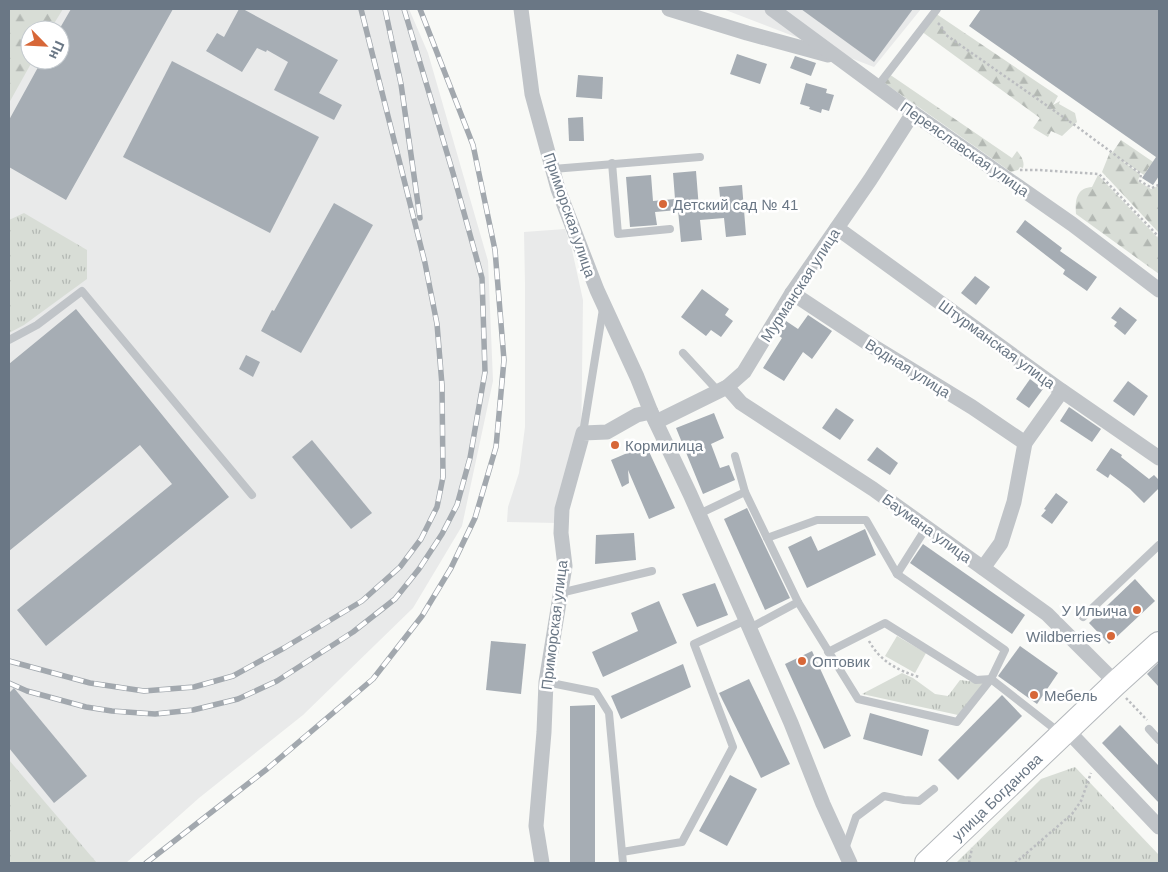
<svg xmlns="http://www.w3.org/2000/svg" width="1168" height="872" viewBox="0 0 1168 872" font-family="Arial,sans-serif">
  <style>
    .built { fill: #e9eaea; fill-rule: evenodd }
    .grass { fill: url(#grass-tufts) }
    .forest { fill: url(#forest-firs) }
    .pitch { fill: #d8ddd6 }
    .building { fill: #a6adb4 }
    .lines { fill: none; stroke-linecap: round; stroke-linejoin: round }
    .primary-casing { stroke: #b4b8bc; stroke-width: 26 }
    .path { stroke: #bbbdc0; stroke-width: 2.5; stroke-dasharray: 2.5 2.5; stroke-linecap: butt }
    .lane { stroke: #c0c4c8; stroke-width: 8 }
    .street { stroke: #c0c4c8; stroke-width: 15 }
    .primary { stroke: #fff; stroke-width: 24 }
    .rail-casing { stroke: #a2a8ae; stroke-width: 5.5 }
    .rail { stroke: #fff; stroke-width: 4; stroke-dasharray: 11; stroke-linecap: butt }
    .poi-dot { fill: #d76738; stroke: #fff; stroke-width: 2 }
    .labels { text-anchor: middle; dominant-baseline: central; stroke-width: 5; stroke-linejoin: round; paint-order: stroke }
    .street-label { font-size: 15px; fill: #6a7785; stroke: #fff }
    .poi-label { font-size: 15px; fill: #6a7785; stroke: #fff; text-anchor: start }
  </style>
  <defs>
    <pattern id="grass-tufts" width="24" height="20" patternUnits="userSpaceOnUse" patternTransform="scale(1.25)"><rect width="24" height="20" fill="#d8ddd6"/><path d="M3 7l-1-3M5 7V3M7 7l1-3M15 17l-1-3M17 17v-4M19 17l1-3" fill="none" stroke="#b3b8b3"/></pattern>
    <pattern id="forest-firs" width="22" height="20" patternUnits="userSpaceOnUse" patternTransform="scale(1.25)"><rect width="22" height="20" fill="#d8ddd6"/><path d="M5 1l3.5 6h-7zM16 11l3.5 6h-7z" fill="#b3b8b3"/></pattern>
  </defs>
  <rect width="100%" height="100%" fill="#f8f9f6"/>
  <g class="built">
    <path d="M9 9H409L428 53 488 261 493 381 462 526 413 608 303 715 199 798 126 863H9ZM30 30H60V60H30Z"/>
    <polygon points="723,9 921,9 874,67"/>
    <polygon points="565,229 572,250 583,300 581,451 557,523 507,522 508,507 519,473 525,427 525,284 524,232"/>
  </g>
  <g class="grass">
    <polygon points="24,213 87,250 87,279 24,325 9,333 9,220"/>
    <polygon points="902,673 913,678 935,694 948,696 960,680 984,683 958,715 862,694"/>
    <polygon points="9,760 97,863 9,863"/>
    <polygon points="1075,767 1159,855 1159,863 956,863 1041,779"/>
  </g>
  <g class="forest">
    <polygon points="9,9 63,9 50,30 30,30 30,60 33,60 9,103"/>
    <polygon points="935,13 1058,96 1053,105 1060,101 1059,104 1075,113 1077,122 1062,136 1051,131 1048,137 1033,128 1040,118 921,31"/>
    <path d="M889 74 1012 158 1017 151C1021 156 1025 161 1023 168L1020 167 1018 170 1011 172 883 82Z"/>
    <polygon points="1121,140 1159,166 1159,173 1149,167 1144,175 1117,157 1140,174 1138,181 1151,189 1158,186 1159,187 1159,233 1102,172 1110,152 1112,153"/>
    <path d="M1098 175 1159 239V274L1076 214C1075 201 1076 188 1092 187Z"/>
  </g>
  <polygon class="pitch" points="897,636 926,653 915,673 885,656"/>
  <g class="building">
    <polygon points="71,9 173,9 66,200 9,167 9,120 42,60 60,60 60,28"/>
    <polygon points="239,9 243,9 338,60 319,93 342,105 334,120 274,90 288,62 267,50 266,52 257,48 242,72 206,51 217,33 224,37"/>
    <polygon points="801,9 913,9 874,62"/>
    <polygon points="981,9 1159,9 1159,176 1153,185 1142,178 1156,157 969,26"/>
    <polygon points="737,54 767,64 760,84 730,74"/>
    <polygon points="795,56 816,63 811,76 790,68"/>
    <polygon points="172,61 319,137 270,233 123,157"/>
    <polygon points="578,75 603,77 602,99 576,97"/>
    <polygon points="806,83 827,89 826,93 834,95 829,111 822,109 821,113 809,109 810,107 800,104"/>
    <polygon points="583,117 584,141 569,141 568,118"/>
    <polygon points="696,171 699,209 721,207 719,187 742,185 746,235 726,237 724,218 700,220 702,240 681,242 678,210 655,212 657,225 630,227 626,177 651,175 653,201 675,199 673,173"/>
    <polygon points="334,203 373,225 301,353 261,331 272,310 274,311"/>
    <polygon points="1025,220 1062,248 1060,251 1097,277 1087,291 1063,274 1065,270 1016,232"/>
    <polygon points="975,276 990,287 976,305 961,293"/>
    <polygon points="702,289 729,309 725,315 733,321 721,337 711,330 706,336 681,317"/>
    <polygon points="1120,307 1137,320 1125,335 1114,326 1117,322 1111,318"/>
    <polygon points="76,309 229,497 46,646 17,610 172,484 140,445 9,551 9,364"/>
    <polygon points="808,315 832,331 812,359 803,352 784,381 763,368 782,338 778,335 786,321 798,329"/>
    <polygon points="246,355 260,362 253,377 239,369"/>
    <polygon points="1030,379 1043,389 1029,408 1016,399"/>
    <polygon points="1128,381 1148,396 1134,416 1113,401"/>
    <polygon points="1069,407 1101,429 1092,442 1060,421"/>
    <polygon points="836,408 854,420 840,440 822,428"/>
    <polygon points="714,413 724,438 711,444 720,468 729,465 735,480 703,494 676,428"/>
    <polygon points="312,440 372,513 351,529 292,457"/>
    <polygon points="646,445 675,508 649,519 628,470 629,483 622,487 611,460"/>
    <polygon points="877,447 898,463 890,475 867,460"/>
    <polygon points="1111,448 1122,455 1121,457 1149,479 1154,475 1159,480 1159,488 1144,503 1130,489 1110,474 1108,478 1096,470"/>
    <polygon points="1056,493 1068,502 1052,524 1041,516 1046,510 1044,509"/>
    <polygon points="747,508 790,598 765,610 724,519"/>
    <polygon points="865,529 876,555 807,588 788,547 811,536 818,551"/>
    <polygon points="634,533 636,560 595,564 596,535"/>
    <polygon points="923,544 1025,615 1012,634 910,563"/>
    <polygon points="1135,579 1155,601 1109,644 1089,623"/>
    <polygon points="715,583 728,615 697,627 682,594"/>
    <polygon points="659,601 677,643 603,677 592,652 638,631 631,613"/>
    <polygon points="491,641 526,644 521,694 486,690"/>
    <polygon points="1020,646 1058,673 1037,704 998,676"/>
    <polygon points="812,651 851,736 824,749 785,664"/>
    <polygon points="1159,662 1159,687 1147,674"/>
    <polygon points="683,664 691,687 621,719 611,696"/>
    <polygon points="749,679 790,764 761,778 719,693"/>
    <polygon points="14,688 87,776 54,803 9,748 9,693"/>
    <polygon points="1002,695 1022,716 958,780 938,760"/>
    <polygon points="595,705 595,863 570,863 570,706"/>
    <polygon points="870,713 929,730 922,756 863,739"/>
    <polygon points="1120,725 1159,766 1159,803 1102,743"/>
    <polygon points="730,775 757,789 727,846 699,831"/>
  </g>
  <g class="lines">
    <g class="primary-casing">
      <polyline id="primary" points="927,863 1116,683 1159,644"/>
    </g>
    <g class="path">
      <polyline points="938,23 941,26 946,35 1076,126 1141,174 1140,181 1152,188 1158,185 1159,186"/>
      <polyline points="1020,170 1039,170 1099,174 1159,237"/>
      <path d="M869 641C880 661 897 670 919 677"/>
      <polyline points="1126,698 1147,720"/>
      <polyline points="969,863 972,848"/>
      <polyline points="1015,863 1072,814 1081,801 1091,773"/>
    </g>
    <g class="lane">
      <polyline points="877,87 937,9"/>
      <polyline points="612,163 618,234 670,229"/>
      <polyline points="553,169 700,157"/>
      <polyline points="9,340 37,325 82,291 252,495"/>
      <polyline points="683,353 718,391"/>
      <polyline points="583,433 603,309"/>
      <polyline points="735,456 745,492 798,602 750,628"/>
      <polyline points="699,514 745,492"/>
      <polyline points="767,538 817,520 866,520 897,574 926,528"/>
      <polyline points="897,574 1005,650 991,679 1060,733"/>
      <polyline points="560,593 652,571"/>
      <polyline points="798,602 858,699 957,722 991,679"/>
      <polyline points="1083,617 1159,545"/>
      <polyline points="828,652 885,623 976,680 991,679"/>
      <polyline points="546,682 596,692 609,713 623,863"/>
      <polyline points="1149,729 1159,740"/>
      <polyline points="845,849 856,817 884,796 904,800 919,801 934,789"/>
      <polyline points="622,852 682,842 733,747 694,644 746,620"/>
    </g>
    <g class="street">
      <polyline points="521,9 532,94 558,189 597,290 637,377 651,412 690,494 746,620 791,723 823,804 850,863"/>
      <polyline points="669,9 747,33 828,55"/>
      <polyline points="772,9 913,113 1072,224 1159,290"/>
      <polyline points="837,228 1062,391 1159,458"/>
      <polyline points="792,293 866,342 972,407 1025,443 1062,391"/>
      <polyline points="727,387 741,403 873,489 1047,614 1116,683"/>
      <polyline points="656,422 727,387 744,372 792,293 870,180 913,113"/>
      <polyline points="983,568 1001,543 1014,502 1025,443"/>
      <polyline points="1067,730 1159,827"/>
      <polyline points="542,863 536,826 544,732 546,682 565,566 561,533 562,509 583,433 607,432 637,415 651,412"/>
    </g>
    <use href="#primary" class="primary"/>
    <g class="rail-casing">
      <g id="rail">
        <polyline points="385,9 401,84 420,218"/>
        <polyline points="9,661 90,683 144,691 194,687 233,676 284,648 362,601 400,567 421,539 437,507 443,477 442,385 437,324 425,263 361,9"/>
        <polyline points="9,683 27,691 86,707 112,711 155,714 193,710 238,699 277,681 353,632 395,599 419,569 442,534 457,505 470,458 485,372 482,278 453,173 404,9"/>
        <polyline points="146,863 267,769 373,679 422,616 451,568 475,518 496,447 504,360 495,250 473,145 420,9"/>
      </g>
    </g>
    <use href="#rail" class="rail"/>
  </g>
  <g class="poi-dot">
    <circle cx="663" cy="204" r="5"/>
    <circle cx="615" cy="445" r="5"/>
    <circle cx="1137" cy="610" r="5"/>
    <circle cx="1111" cy="636" r="5"/>
    <circle cx="802" cy="661" r="5"/>
    <circle cx="1034" cy="695" r="5"/>
  </g>
  <g class="labels">
    <g class="street-label">
      <text transform="translate(965 149) rotate(35)">Переяславская улица</text>
      <text transform="translate(570 215) rotate(71)">Приморская улица</text>
      <text transform="translate(800 285) rotate(-57)">Мурманская улица</text>
      <text transform="translate(997 344) rotate(36)">Штурманская улица</text>
      <text transform="translate(908 368) rotate(32)">Водная улица</text>
      <text transform="translate(927 528) rotate(36)">Баумана улица</text>
      <text transform="translate(554 625) rotate(-83)">Приморская улица</text>
      <text transform="translate(997 797) rotate(-44)">улица Богданова</text>
    </g>
    <g class="poi-label">
      <text x="673" y="204">Детский сад № 41</text>
      <text x="625" y="445">Кормилица</text>
      <text x="1127" y="610" text-anchor="end">У Ильича</text>
      <text x="1101" y="636" text-anchor="end">Wildberries</text>
      <text x="812" y="661">Оптовик</text>
      <text x="1044" y="695">Мебель</text>
    </g>
  </g>
  <rect width="1168" height="872" fill="none" stroke="#6a7785" stroke-width="20"/>
  <g transform="translate(45 45) rotate(114)"><circle r="24" fill="#ffffff" stroke="#c3c9ce"/>
  <path d="M0-4L9 19L0 12L-9 19Z" fill="#d76738"/>
  <text y="-8" font-size="14" font-weight="bold" text-anchor="middle" fill="#6a7785">Пн</text>
  </g>
</svg>
